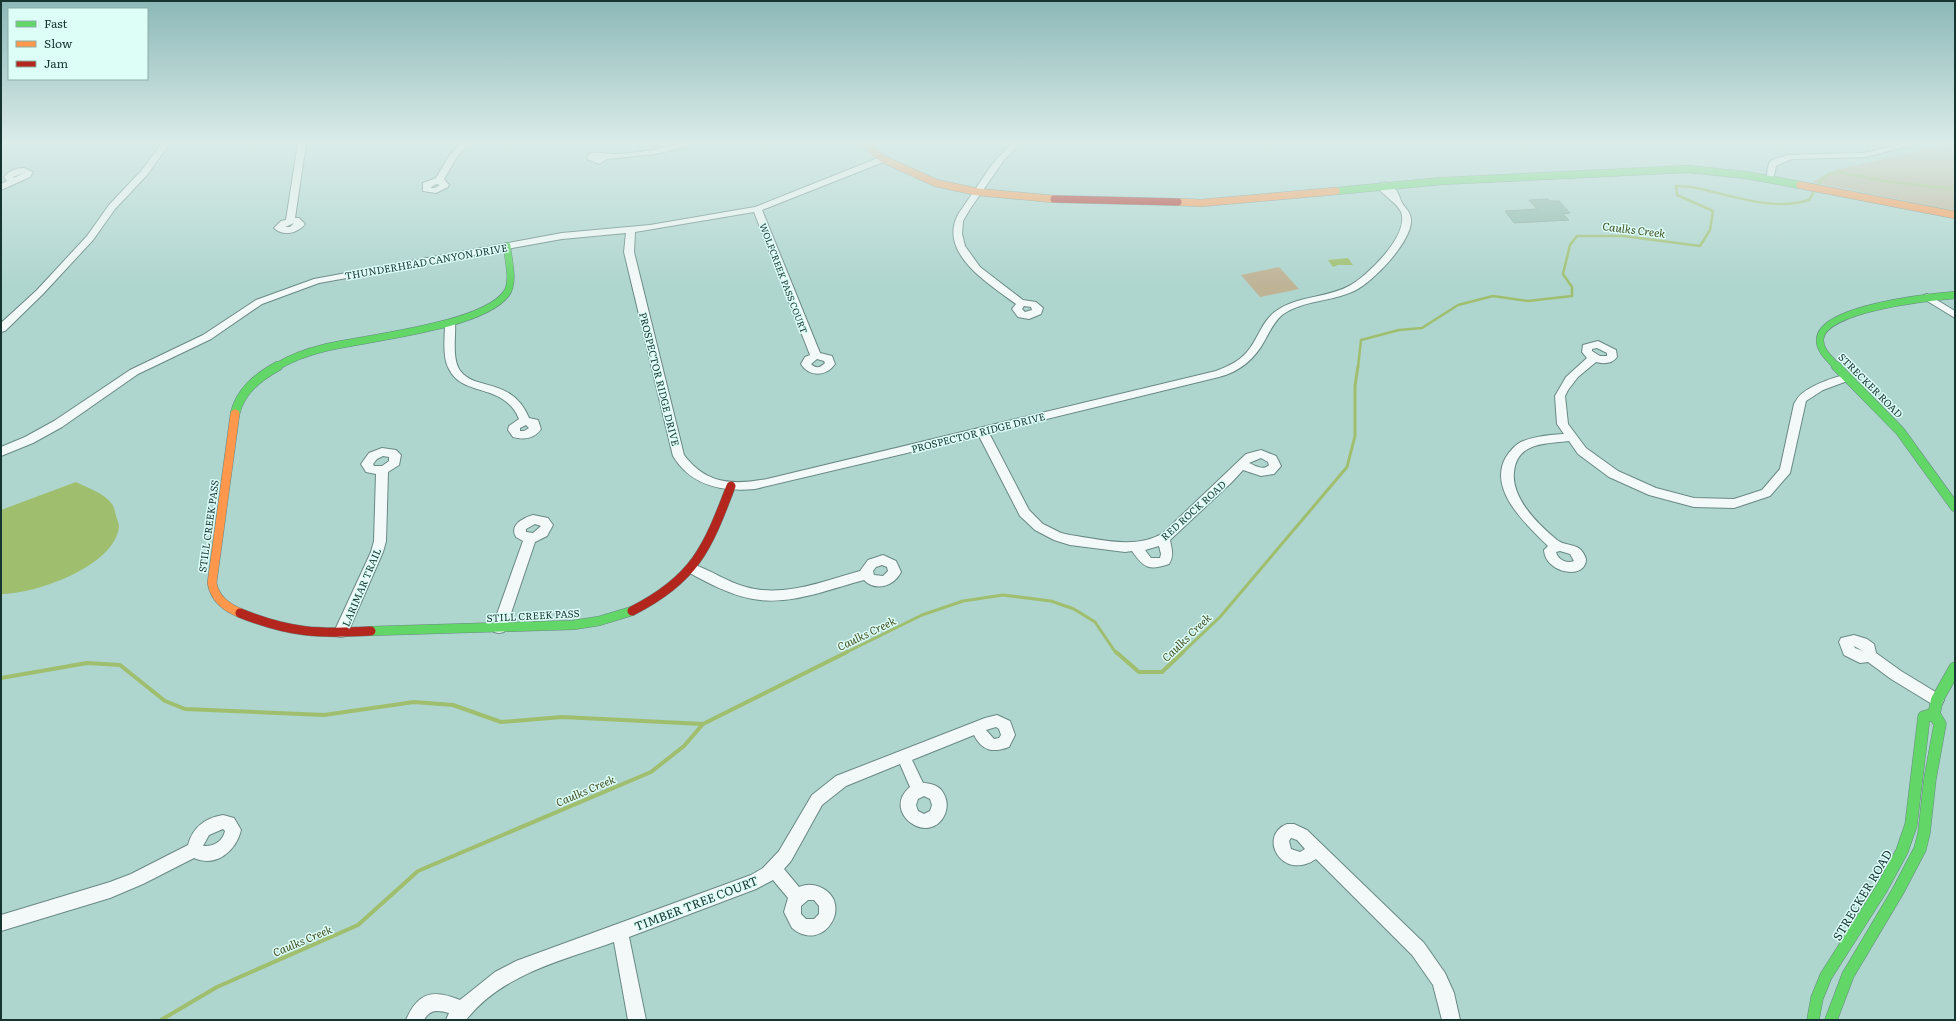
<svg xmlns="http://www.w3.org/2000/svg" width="1956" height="1021" viewBox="0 0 1956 1021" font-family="Literata,serif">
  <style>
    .green { fill: #bfb396 }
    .water { fill: #9fbf6e }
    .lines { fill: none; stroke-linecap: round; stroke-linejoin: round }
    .stream-far2 { stroke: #9fbf6e; stroke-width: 2.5 }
    .stream-far1 { stroke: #9fbf6e; stroke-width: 3 }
    .stream { stroke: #9fbf6e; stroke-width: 4 }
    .building { fill: #8cb7aa; stroke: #89a69d }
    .street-casing { stroke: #698984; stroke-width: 2 }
    .fast-far2-casing { stroke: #698984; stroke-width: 8 }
    .fast-far1-casing { stroke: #698984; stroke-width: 10 }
    .fast-casing { stroke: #698984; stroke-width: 13 }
    .slow-far1-casing { stroke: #698984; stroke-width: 8 }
    .slow-casing { stroke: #698984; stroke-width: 10 }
    .jam-far1-casing { stroke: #698984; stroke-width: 8 }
    .jam-casing { stroke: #698984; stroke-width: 10 }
    .street { fill: #f3f9f8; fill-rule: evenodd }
    .fast-far2 { stroke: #63d668; stroke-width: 7 }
    .fast-far1 { stroke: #63d668; stroke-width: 9 }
    .fast { stroke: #63d668; stroke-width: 12 }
    .slow-far1 { stroke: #ff974d; stroke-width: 7 }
    .slow { stroke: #ff974d; stroke-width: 9 }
    .jam-far1 { stroke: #b3261e; stroke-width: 7 }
    .jam { stroke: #b3261e; stroke-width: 9 }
    .labels { text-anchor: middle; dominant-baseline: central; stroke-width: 3; stroke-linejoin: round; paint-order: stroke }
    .far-street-label { font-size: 9px; fill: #173530; stroke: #dcfef7 }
    .street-label { font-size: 10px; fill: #173530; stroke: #dcfef7 }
    .water-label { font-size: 11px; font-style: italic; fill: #445023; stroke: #dcfef7 }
    .near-street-label { font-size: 12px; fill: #173530; stroke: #dcfef7 }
  </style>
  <rect width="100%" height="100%" fill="#aed5ce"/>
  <g class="green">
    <polygon points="1951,143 1955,143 1955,211 1812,182 1836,170"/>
    <polygon points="1279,267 1299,289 1260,297 1241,275"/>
  </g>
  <g class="water">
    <polygon points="1348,258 1353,265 1338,265 1333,267 1328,260"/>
    <path d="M76 482C88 488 104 493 112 504 114 507 115 512 116 516 117 519 119 524 119 527 114 567 35 594 1 594V510Z"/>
  </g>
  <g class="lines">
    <path class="stream-far2" d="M1358 367 1361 340 1399 330 1422 328 1458 305 1493 296 1528 301 1572 296V287L1563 274 1570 245 1577 236H1623L1700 246 1710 230 1713 211 1677 195 1676 186 1691 187C1729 194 1771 212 1809 200L1821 180 1828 174 1838 172 1890 182 1955 189"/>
    <g class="stream-far1">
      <polyline points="845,653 922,615 963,601 1003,595 1051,601 1074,609 1095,622 1116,653"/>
      <polyline points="1182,653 1220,617 1347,467 1355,436 1355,386 1358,366"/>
    </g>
    <g class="stream">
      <polyline points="1116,652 1139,672 1162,672 1183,652"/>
      <polyline points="1,678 87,663 120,665 165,701 185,709 324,715 414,702 453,705 501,722 562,717 703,724"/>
      <polyline points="161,1020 217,987 358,925 418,871 651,772 684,746 703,724 847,652"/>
    </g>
  </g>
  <polygon class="building" points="1548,199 1550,201 1559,201 1570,213 1563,214 1569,220 1514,223 1505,211 1537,209 1529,200"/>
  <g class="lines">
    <g class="street-casing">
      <g id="street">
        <polygon points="162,143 170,143 147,175 115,209 93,240 43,294 5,331 1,332 1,323 37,290 87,236 109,205 141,171"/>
        <path d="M298 143H306L295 218H299L305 224C298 233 283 237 274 228L281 221 286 220ZM294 223 290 227H285Z"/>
        <path d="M461 143H469L457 157 444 179 449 185 448 187 436 193 423 191V183L436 178 449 156ZM436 184 440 185 435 188H430Z"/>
        <path d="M679 143H691L679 148 656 154 607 159 599 164 587 159 589 154C600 151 606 155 617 154 638 153 659 150 679 143Z"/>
        <path d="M1012 143H1021L1004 160 970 209 963 221 962 234 965 246 980 267 1023 300 1036 302 1043 308 1041 314 1029 319 1018 317 1012 309 1016 304C989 284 936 252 959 213L993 163ZM1024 306 1031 307 1032 310 1025 312 1022 309Z"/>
        <polygon points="1904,143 1918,143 1866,157 1792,159 1776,166 1773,181 1767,181 1766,179 1769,163 1772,160 1788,155 1864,153"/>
        <path d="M883 156 886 157V161L762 210 820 353 832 356 835 364C826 377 809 377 801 364L805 357 810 355 754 212 635 232 634 252 684 455C707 485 733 485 767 479L1216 371C1229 366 1242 360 1250 348 1259 336 1263 320 1276 311 1297 296 1325 298 1347 287 1366 278 1410 235 1401 212 1397 203 1384 196 1378 188L1381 183C1393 180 1398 192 1401 201 1404 207 1410 211 1411 219 1413 241 1372 283 1354 291 1331 302 1303 300 1282 315 1274 322 1270 331 1265 340 1255 359 1239 372 1219 377L989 433 1029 510 1043 524 1061 533 1070 535C1099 539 1136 550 1163 533L1246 454 1261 450 1276 456 1281 466 1274 474 1261 476 1243 470 1232 482 1170 540C1172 550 1174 556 1169 564 1149 571 1144 568 1132 551L1125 552 1070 545 1054 540 1035 530 1020 516 979 436 755 489C722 492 691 486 673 456L624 252 626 233 562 239 319 283 262 304 211 339 138 374 62 427 33 443 1 456V447L25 437 54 421 130 370 203 335 256 300 314 279 562 233 650 225 755 207ZM817 359 824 361 825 363C820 368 816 369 811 364ZM1261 458 1268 462 1269 465C1263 471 1256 466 1249 463ZM1159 546 1161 554 1160 558H1151L1145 550Z"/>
        <path d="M24 168 33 172 30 177 1 190V184L7 181 4 177C9 171 16 168 24 168ZM24 173 14 178 13 177Z"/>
        <polygon points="1927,294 1955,311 1955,318 1924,299 1922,297 1924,295"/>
        <path d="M450 320 455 323C456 337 452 356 459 369 473 392 512 376 529 418L538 420 541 429C534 439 524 440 513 437L508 430 509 426 519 419C504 382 463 398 449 369 442 356 445 338 445 323ZM526 425 529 428 524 431H520V428Z"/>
        <path d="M1598 341 1616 350 1617 357C1612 364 1603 364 1596 362L1578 377 1568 390 1565 396 1568 424 1586 448 1618 471 1656 488 1694 498 1734 499 1762 490 1780 469 1794 404C1797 399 1799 395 1804 392 1812 386 1840 373 1850 376L1851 378 1850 380 1823 390 1806 401 1790 473 1770 496 1734 508 1694 507 1649 495 1609 477 1578 454 1569 441C1545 444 1517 442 1514 472 1511 499 1539 525 1557 540 1568 548 1580 541 1586 559 1586 581 1545 573 1544 550L1548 546C1527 525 1487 490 1506 457 1510 451 1515 445 1521 442 1534 436 1550 435 1564 434L1557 424 1555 396 1566 377 1587 358 1582 352 1583 345ZM1597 348 1607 353V356H1600L1592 351V349ZM1560 551 1570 554 1574 561C1567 564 1558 560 1556 552Z"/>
        <path d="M382 448 396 450 401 455 399 465 388 472 386 541 383 552 348 632 346 636 341 637 336 636 334 632 371 552 374 541 376 474 366 472 361 464 369 453ZM383 456 389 457V461L382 466H374L373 464 377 459Z"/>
        <path d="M533 515 548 518 553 525 547 536 535 542 506 628 504 632 499 633 494 632 492 628 523 541 516 537C509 525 523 518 533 515ZM535 524 541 526 533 533 526 532V529Z"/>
        <path d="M883 555 896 561 901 572C894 586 876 592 864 580 829 589 790 606 753 599 730 595 708 583 688 572L686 569 688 566 692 564C711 570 727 582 746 587 783 598 824 581 860 571L868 560ZM882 565 887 567 888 571 883 576 874 575 873 571 876 567Z"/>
        <path d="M1854 635 1867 639 1874 644 1876 653 1901 671 1942 696 1944 700 1942 704 1937 706 1932 704 1891 679 1868 662 1860 663 1844 655 1839 642 1841 638ZM1854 646 1863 651 1855 648Z"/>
        <path d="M997 715 1010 721 1015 735 1009 747C993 753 982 751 974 735L912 760 923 783C929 783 938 785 942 791 947 798 948 806 945 814 930 848 880 812 910 787L900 764 846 786 822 805 791 861 784 869 799 887C807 884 812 884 820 887 855 902 824 955 792 928L784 912 788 898 773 880 756 889 629 937 646 1020H628L614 942C561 961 502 974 466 1020H446L449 1013C438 1010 430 1009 424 1020H406C418 992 433 989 460 1000L495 972 516 961 751 875 763 868 779 851 812 795 836 776 985 718ZM996 727 999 729 1001 735 999 738 994 739 986 730ZM924 796 930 799 932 805 930 811 924 814 918 811 916 805 918 799ZM808 900H814L819 906V914L814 919H806L801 914V906Z"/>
        <path d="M223 815 234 818 241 830C236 851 216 868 194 858L143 884 110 898 1 931V915L110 882 131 874 188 845C193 827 205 818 223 815ZM223 829 225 831C223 841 214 847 203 846L209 835Z"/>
        <path d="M1287 824H1294L1307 830 1424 943 1445 973 1454 993 1460 1020H1442L1433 985 1412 955 1316 859C1282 882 1257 836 1287 824ZM1291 838 1297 840 1305 849 1300 852 1291 849 1289 841Z"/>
      </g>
    </g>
    <g class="fast-far2-casing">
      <g id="fast-far2">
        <polyline points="1336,191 1442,181 1688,169 1746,175 1800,185"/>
        <path d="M276 367C291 358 307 352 324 348 365 338 481 327 506 294 515 282 508 260 507 246"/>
        <path d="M1837 367C1830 359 1819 350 1820 339 1822 308 1931 297 1955 295"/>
      </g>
    </g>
    <g class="fast-far1-casing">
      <g id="fast-far1">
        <polyline points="1836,366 1900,431 1955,507"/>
        <path d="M235 414C240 391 258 377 278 366"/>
        <polyline points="371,631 573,625 599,621 632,611"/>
      </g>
    </g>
    <g class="fast-casing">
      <g id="fast">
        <polyline points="1813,1020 1817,998 1826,976 1882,888 1902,851 1911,825 1924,717 1934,714"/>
        <polyline points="1831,1020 1848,975 1898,891 1920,849 1924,833 1930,779 1940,724 1934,714 1937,700 1955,668"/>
      </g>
    </g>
    <g class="slow-far1-casing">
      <g id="slow-far1">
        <polyline points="864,143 883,159 936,183 978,192 1054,199"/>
        <polyline points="1800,185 1955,215"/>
        <polyline points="1178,202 1201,203 1336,191"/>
      </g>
    </g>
    <g class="slow-casing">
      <path id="slow" d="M235 414 212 583C215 599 226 607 240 613"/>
    </g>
    <g class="jam-far1-casing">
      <polyline id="jam-far1" points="1054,199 1178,202"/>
    </g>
    <g class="jam-casing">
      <g id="jam">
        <path d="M632 611C695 579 707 549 731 486"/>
        <path d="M240 613C290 633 318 634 371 631"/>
      </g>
    </g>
    <use href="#street" class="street"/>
    <use href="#fast-far2" class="fast-far2"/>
    <use href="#fast-far1" class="fast-far1"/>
    <use href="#fast" class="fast"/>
    <use href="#slow-far1" class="slow-far1"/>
    <use href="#slow" class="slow"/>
    <use href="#jam-far1" class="jam-far1"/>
    <use href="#jam" class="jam"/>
  </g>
  <linearGradient id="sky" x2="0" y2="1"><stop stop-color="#8bb8b7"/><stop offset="0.5" stop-color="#dbece9"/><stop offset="1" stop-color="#dbece9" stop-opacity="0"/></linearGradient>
  <rect width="1956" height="286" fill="url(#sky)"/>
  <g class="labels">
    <g class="far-street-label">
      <text transform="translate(784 278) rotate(69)">WOLFCREEK PASS COURT</text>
    </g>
    <g class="street-label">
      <text transform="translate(426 261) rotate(-10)">THUNDERHEAD CANYON DRIVE</text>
      <text transform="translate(660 379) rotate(76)">PROSPECTOR RIDGE DRIVE</text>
      <text transform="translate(1871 385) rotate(45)">STRECKER ROAD</text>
      <text transform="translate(978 432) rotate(-14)">PROSPECTOR RIDGE DRIVE</text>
      <text transform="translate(1193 510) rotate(-42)">RED ROCK ROAD</text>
      <text transform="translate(208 526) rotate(-82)">STILL CREEK PASS</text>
      <text transform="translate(361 587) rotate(-67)">LARIMAR TRAIL</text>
      <text transform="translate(533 615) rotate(-3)">STILL CREEK PASS</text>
    </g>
    <g class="water-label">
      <text transform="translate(1634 229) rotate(7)">Caulks Creek</text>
      <text transform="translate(866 633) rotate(-26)">Caulks Creek</text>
      <text transform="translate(1186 637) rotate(-44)">Caulks Creek</text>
      <text transform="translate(585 790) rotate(-23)">Caulks Creek</text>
      <text transform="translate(302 940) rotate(-23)">Caulks Creek</text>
    </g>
    <g class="near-street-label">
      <text transform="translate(1862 895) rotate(-59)">STRECKER ROAD</text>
      <text transform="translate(696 903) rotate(-21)">TIMBER TREE COURT</text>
    </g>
  </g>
  <rect width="1956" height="1021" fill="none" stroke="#173530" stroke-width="4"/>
  <rect x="8" y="8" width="140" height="72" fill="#dcfef7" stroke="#8daea7"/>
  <rect x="16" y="21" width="20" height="6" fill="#63d668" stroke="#8daea7"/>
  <text x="44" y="28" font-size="12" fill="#173530">Fast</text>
  <rect x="16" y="41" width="20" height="6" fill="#ff974d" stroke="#8daea7"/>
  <text x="44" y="48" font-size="12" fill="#173530">Slow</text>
  <rect x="16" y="61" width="20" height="6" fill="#b3261e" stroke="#8daea7"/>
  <text x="44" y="68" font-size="12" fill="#173530">Jam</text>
</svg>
